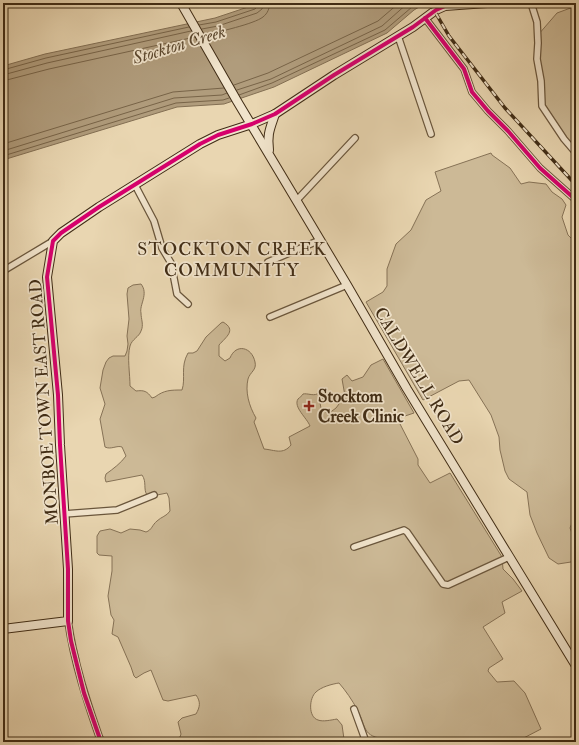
<svg xmlns="http://www.w3.org/2000/svg" width="579" height="745" viewBox="0 0 579 745" font-family="'IM FELL Double Pica',serif">
  <style>
    .green { fill: #ccb996; stroke: #867256 }
    .water { fill: #b09c7c; stroke: #836f53 }
    .lines { fill: none; stroke-linecap: round; stroke-linejoin: round }
    .shore { stroke: #786448; stroke-width: 1 }
    .stream { stroke: #836f53; stroke-width: 2 }
    .street-casing { stroke: #6a563c; stroke-width: 8 }
    .secondary-casing { stroke: #402c15; stroke-width: 10 }
    .street { stroke: #f1e4cc; stroke-width: 5.5 }
    .secondary { stroke: #f1e4cc; stroke-width: 8 }
    .rail-casing { stroke: #402c15; stroke-width: 3.5 }
    .rail { stroke: #f1e4cc; stroke-width: 2; stroke-dasharray: 6; stroke-linecap: butt }
    .cycleway-casing { stroke: #f1e4cc; stroke-width: 6 }
    .cycleway { stroke: #d6006c; stroke-width: 4 }
    .poi-dot { fill: #8f2418; stroke: #f1e4cc; stroke-width: 1.5 }
    .labels { text-anchor: middle; dominant-baseline: central; stroke-width: 3.5; stroke-linejoin: round; paint-order: stroke }
    .street-label { font-size: 17px; fill: #402c15; stroke: #f1e4cc }
    .poi-label { font-size: 17px; font-weight: bold; fill: #402c15; stroke: #f1e4cc; text-anchor: start }
    .water-label { font-size: 18px; font-style: italic; fill: #5c482f; stroke: #f1e4cc }
    .neighbourhood-label { font-size: 18px; letter-spacing: 1px; fill: #402c15; stroke: #f1e4cc }
  </style>
  <rect width="100%" height="100%" fill="#e9d6b1"/>
  <filter id="stains"><feTurbulence type="fractalNoise" baseFrequency=".005" numOctaves="4"/><feColorMatrix values="0 0 0 0 .2 0 0 0 0 .09 0 0 0 0 .02 0 0 0 .5 -.17"/></filter>
  <radialGradient id="worn" r=".72"><stop offset=".6" stop-color="#630" stop-opacity="0"/><stop offset="1" stop-color="#630" stop-opacity=".3"/></radialGradient>
  <g class="green">
    <polygon points="576,6 576,152 542,100 538,35 557,13"/>
    <path d="M491 153 492 155 510 168 521 184 529 182 546 184 552 192 562 199 566 205 562 217 568 235 576 243V513L570 528C575 541 579 550 571 562L558 564 549 558 537 533 530 515 527 492 509 479 505 471 500 450 499 437 491 415 469 380 459 381 423 400 366 302 383 292 387 286V269L396 244 411 230 426 200 441 191 435 172Z"/>
    <path d="M141 284C149 294 139 305 141 313 141 319 144 325 141 331 139 337 132 339 130 346 127 357 130 374 130 386L136 391C144 390 147 391 152 398L155 397C164 390 171 390 182 390 186 378 180 367 188 353H193L197 351 206 337 221 323 223 322C237 330 226 337 219 345V356L225 361 230 358C236 343 252 347 255 362 257 370 250 372 248 379 245 392 249 406 256 418L254 422 264 449C275 450 283 455 291 445L289 437 310 426C307 418 293 407 298 399 300 397 302 396 303 394 307 393 313 396 317 394 321 393 322 390 327 390L320 403 321 408 328 414 336 408 345 396 342 379 347 375 352 381 363 377 371 365 383 359 414 413 399 418V422L418 459V465L430 483 450 473 502 557 503 569 513 579 522 591 502 602 505 613 483 627 503 659 489 668 488 671 497 682 514 681 525 693 541 729 516 742H422C413 740 400 742 390 742L387 739C361 737 367 727 357 709 352 700 346 691 339 683 332 684 321 687 316 692 309 698 308 717 318 720 323 722 331 720 337 719L342 725 344 739 342 742H164L180 737 181 734 178 722 182 718 196 714C200 707 201 702 196 695L168 701 163 700 151 670 144 673 136 678 134 676 131 667 118 637 112 634 114 620 111 615 108 596 112 571V556L99 555 97 553V536L100 531 110 529 121 533 130 529 140 530 146 532C152 530 152 525 157 521 161 517 167 516 170 511L169 498 167 493 157 495 152 493 147 495C143 489 147 482 142 475L106 482 105 478 106 474C113 469 121 463 126 456L122 447C117 445 111 450 105 447L100 419 105 404 100 388 103 370 106 362 109 358 113 356H125L127 351 128 344 127 336 129 319 127 294 128 288 133 285Z"/>
  </g>
  <polygon class="water" points="260,3 426,3 414,10 387,33 274,87 224,104 177,107 3,160 3,66 45,54 215,18"/>
  <g class="lines">
    <g class="shore">
      <polyline points="199,25 216,22 255,9 258,6 259,3"/>
      <polyline points="202,29 218,26 257,13 262,9 264,3"/>
      <path d="M205 35C218 32 254 24 263 17 268 13 269 9 270 3"/>
      <polyline points="3,70 46,58 189,27"/>
      <polyline points="3,75 47,63 191,31"/>
      <polyline points="3,81 49,69 195,37"/>
      <polyline points="234,85 268,73 378,21 399,3"/>
      <polyline points="237,90 271,79 382,26 408,3"/>
      <polyline points="239,95 272,83 385,30 412,7 418,3"/>
      <polyline points="3,144 173,92 224,88"/>
      <polyline points="3,151 174,98 222,95 227,93"/>
      <polyline points="3,156 176,103 223,100 229,98"/>
    </g>
    <g class="stream">
      <polyline points="76,649 79,661"/>
      <polyline points="102,736 105,742"/>
    </g>
    <g class="street-casing">
      <g id="street">
        <polyline points="531,3 537,22 538,43 537,59 541,81 542,106 564,139 576,153"/>
        <polyline points="425,18 464,69 472,92 488,111 508,131 540,168 576,200"/>
        <polyline points="398,36 431,134"/>
        <polyline points="135,185 154,221 162,248 171,263 177,294 188,304"/>
        <polyline points="297,200 355,138"/>
        <polyline points="268,262 320,240"/>
        <polyline points="3,271 53,241"/>
        <polyline points="270,317 347,285"/>
        <polyline points="64,514 117,510 154,495"/>
        <polyline points="354,547 404,530 407,532 443,584 448,585 509,557"/>
        <path d="M68 621C74 663 87 702 101 742"/>
        <polyline points="354,709 366,742"/>
      </g>
    </g>
    <g class="secondary-casing">
      <g id="secondary">
        <polyline points="181,3 237,101 347,285 407,389 576,666"/>
        <path d="M269 150C267 134 270 129 275 114"/>
        <polyline points="3,629 68,621 68,569 60,445 58,395 47,277 53,241 61,233 99,207 200,144 218,135 252,124 275,114 334,75 413,27 436,10 445,6 487,3"/>
      </g>
    </g>
    <use href="#street" class="street"/>
    <use href="#secondary" class="secondary"/>
    <g class="rail-casing">
      <polyline id="rail" points="430,3 449,36 505,108 576,185"/>
    </g>
    <use href="#rail" class="rail"/>
    <g class="cycleway-casing">
      <g id="cycleway">
        <polyline points="425,18 464,69 472,92 488,111 508,131 540,168 576,200"/>
        <polyline points="101,742 84,693 71,641 68,621 68,569 60,445 58,395 47,277 53,241 61,233 99,207 200,144 218,135 252,124 275,114 334,75 413,27 436,10 445,6 487,3"/>
      </g>
    </g>
    <use href="#cycleway" class="cycleway"/>
  </g>
  <path class="poi-dot" d="M307 400h4v4h4v4h-4v4h-4v-4h-4v-4h4z"/>
  <g class="labels">
    <g class="street-label">
      <text transform="translate(419 376) rotate(59)">CALDWELL ROAD</text>
      <text transform="translate(44 402) rotate(-94)">MONBOE TOWN EAST ROAD</text>
    </g>
    <g class="poi-label">
      <text x="318" y="396">Stocktom<tspan x="318" dy="20">Creek Clinic</tspan></text>
    </g>
    <g class="water-label">
      <text transform="translate(179 45) rotate(-17)">Stockton Creek</text>
    </g>
    <g class="neighbourhood-label">
      <text x="232" y="249">STOCKTON CREEK<tspan x="232" dy="21">COMMUNITY</tspan></text>
    </g>
  </g>
  <rect width="579" height="745" fill="none" stroke="#e9d6b1" stroke-width="16"/>
  <rect x="4" y="4" width="571" height="737" fill="none" stroke="#402c15" stroke-width="2"/>
  <rect x="8" y="8" width="563" height="729" fill="none" stroke="#402c15"/>
  <rect width="100%" height="100%" filter="url(#stains)"/>
  <rect width="100%" height="100%" fill="url(#worn)"/>
</svg>
